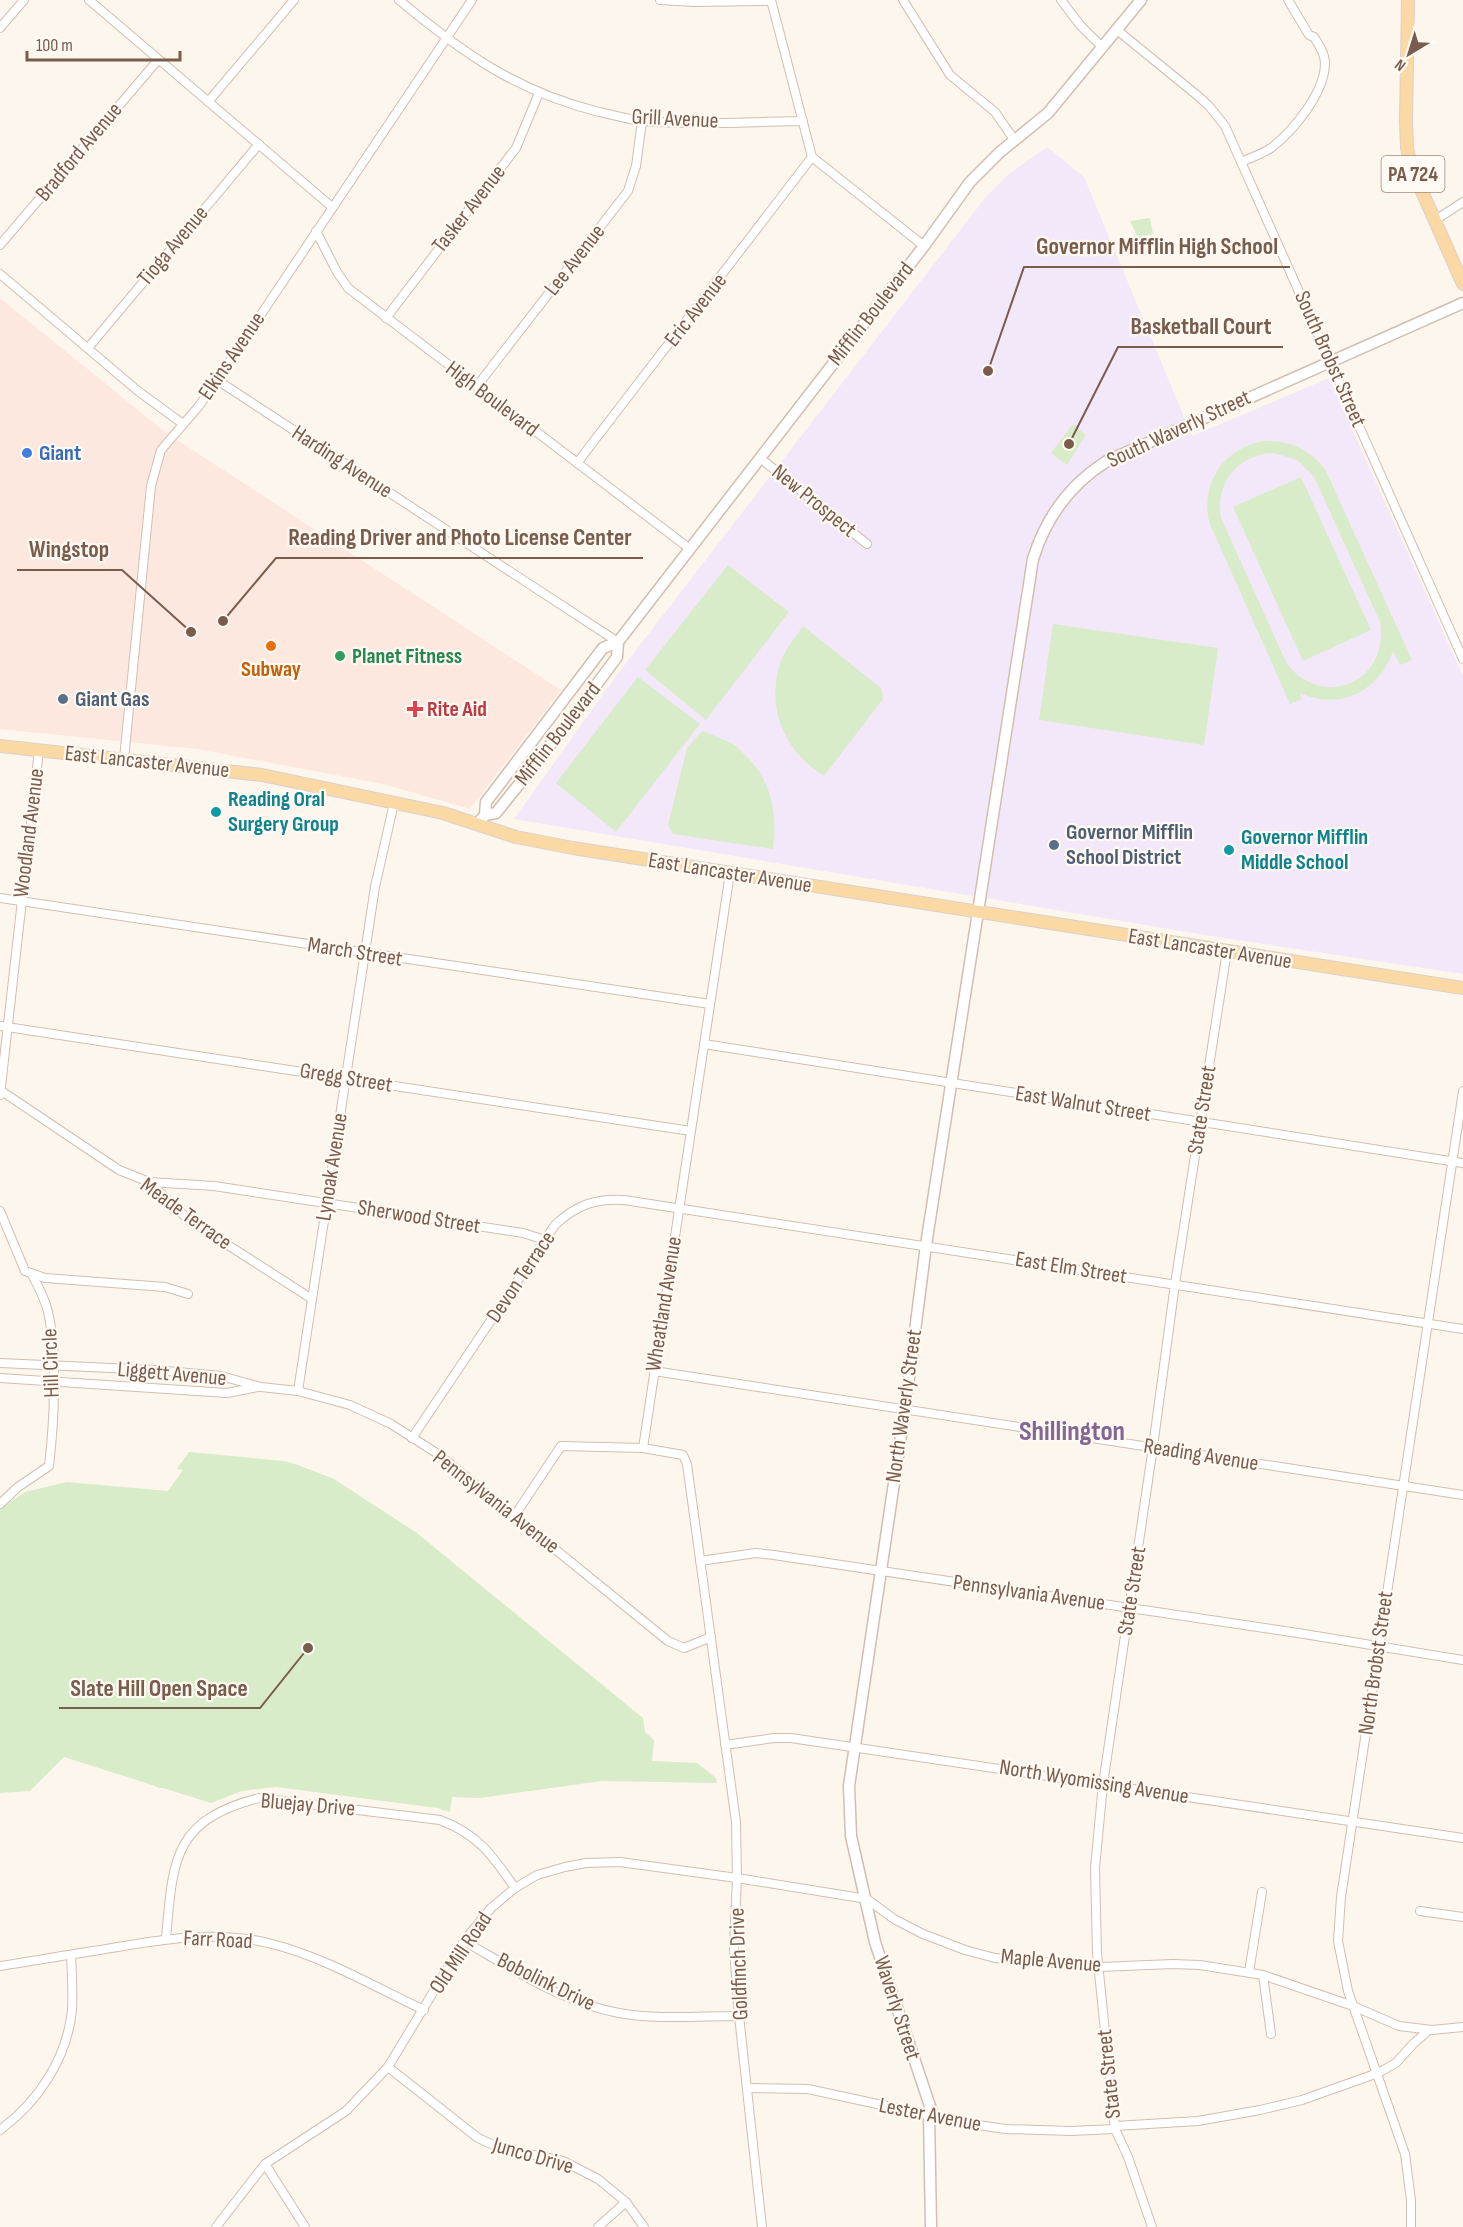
<svg xmlns="http://www.w3.org/2000/svg" width="1463" height="2227" viewBox="0 0 1463 2227" font-family="'Sofia Sans Condensed',sans-serif">
  <style>
    .commercial { fill: #fde8e0 }
    .education { fill: #f3e8fa }
    .green { fill: #d8ecc9; fill-rule: evenodd }
    .lines { fill: none; stroke-linecap: round; stroke-linejoin: round }
    .minor-casing { stroke: #d1beb0; stroke-width: 10 }
    .tertiary-casing { stroke: #d1beb0; stroke-width: 13 }
    .primary-casing { stroke: #dad1cd; stroke-width: 14 }
    .minor { stroke: #fff; stroke-width: 8 }
    .tertiary { stroke: #fff; stroke-width: 10 }
    .primary { stroke: #fbd9a5; stroke-width: 12 }
    .shop-dot { fill: #3f7fe0; stroke: #fffaf3; stroke-width: 2 }
    .food-dot { fill: #e8710a; stroke: #fffaf3; stroke-width: 2 }
    .leisure-dot { fill: #2e9e5b; stroke: #fffaf3; stroke-width: 2 }
    .service-dot { fill: #5c6f8a; stroke: #fffaf3; stroke-width: 2 }
    .health-dot { fill: #e0444e; stroke: #fffaf3; stroke-width: 2 }
    .culture-dot { fill: #0f9aa8; stroke: #fffaf3; stroke-width: 2 }
    .labels { text-anchor: middle; dominant-baseline: central; stroke-width: 4.5; stroke-linejoin: round; paint-order: stroke }
    .shield { fill: #fffaf3; stroke: #a28b7f; stroke-width: 1.5 }
    .shield-label { font-size: 21px; font-weight: bold; fill: #7a5c4d }
    .street-label { font-size: 22px; fill: #7a5c4d; stroke: #fffaf3 }
    .shop-label { font-size: 22px; font-weight: bold; fill: #366cbe; stroke: #fffaf3; text-anchor: start }
    .leisure-label { font-size: 22px; font-weight: bold; fill: #27864d; stroke: #fffaf3; text-anchor: start }
    .food-label { font-size: 22px; font-weight: bold; fill: #c56008; stroke: #fffaf3 }
    .service-label { font-size: 22px; font-weight: bold; fill: #4e5e75; stroke: #fffaf3; text-anchor: start }
    .health-label { font-size: 22px; font-weight: bold; fill: #be3a42; stroke: #fffaf3; text-anchor: start }
    .culture-label { font-size: 22px; font-weight: bold; fill: #0d838f; stroke: #fffaf3; text-anchor: start }
    .district-label { font-size: 28px; font-weight: bold; fill: #846695; stroke: #fffaf3 }
    .leader { fill: none; stroke: #7a5c4d; stroke-width: 2 }
    .callout-dot { fill: #7a5c4d; stroke: #fffaf3; stroke-width: 2 }
    .callout-label { font-size: 24px; text-anchor: middle; font-weight: bold; fill: #7a5c4d; stroke: #fffaf3; stroke-width: 4.5; stroke-linejoin: round; paint-order: stroke }
  </style>
  <rect width="100%" height="100%" fill="#fdf6ec"/>
  <polygon class="commercial" points="0,298 165,432 561,690 470,809 383,784 197,749 0,729"/>
  <polygon class="education" points="1047,147 1084,177 1192,436 1329,378 1463,676 1463,974 1217,937 514,819 616,676 985,198 1009,174"/>
  <g class="green">
    <polygon points="1150,218 1153,234 1138,238 1130,221"/>
    <polygon points="1073,424 1086,435 1067,465 1051,453"/>
    <path d="M1264 441C1290 440 1309 449 1325 469L1412 660 1400 665 1393 651C1379 692 1339 711 1300 693L1302 699 1290 704 1209 522C1201 481 1224 448 1264 441ZM1274 453 1297 460 1314 477 1380 622C1390 681 1324 711 1287 664L1221 518C1215 483 1238 454 1274 453Z"/>
    <polygon points="1301,477 1371,630 1303,661 1233,507"/>
    <polygon points="728,565 789,612 706,720 645,670"/>
    <polygon points="1053,624 1218,648 1204,745 1039,720"/>
    <path d="M803 626 882 689 883 699 824 776C786 752 767 712 779 667 783 652 794 639 803 626Z"/>
    <polygon points="638,677 700,724 616,832 556,783"/>
    <path d="M702 731C712 735 724 739 733 744 738 747 743 753 747 757 773 783 777 814 773 849L673 834 668 825 687 748Z"/>
    <polygon points="189,1452 284,1461 298,1465 334,1479 417,1533 643,1718 645,1732 654,1740 652,1761 697,1763 716,1778 717,1783 602,1781 480,1798 452,1797 450,1812 437,1808 276,1787 242,1791 211,1803 163,1788 159,1788 152,1785 64,1757 30,1791 0,1793 0,1509 25,1492 67,1482 168,1491 183,1470 177,1469"/>
  </g>
  <g class="lines">
    <g class="minor-casing">
      <g id="minor">
        <polyline points="89,0 332,207"/>
        <path d="M399 0C464 54 516 91 599 112 614 115 629 120 644 121 697 125 750 122 803 121"/>
        <polyline points="660,0 694,2 771,1"/>
        <polyline points="771,0 812,157 924,246"/>
        <polyline points="903,0 950,75 995,112 1015,141"/>
        <polyline points="1061,0 1080,25 1103,48"/>
        <polyline points="0,28 24,0"/>
        <polyline points="1117,30 1198,96 1209,106 1225,126 1463,659"/>
        <polyline points="208,102 294,0"/>
        <path d="M1241 162C1251 158 1262 154 1271 148 1293 131 1325 93 1325 63 1325 54 1319 45 1314 37L1309 35 1288 0"/>
        <polyline points="1434,221 1463,202"/>
        <polyline points="316,231 337,272 348,288 690,549"/>
        <polyline points="0,245 158,60"/>
        <polyline points="0,274 138,391 183,424"/>
        <polyline points="386,318 516,148 539,93"/>
        <polyline points="88,348 259,144"/>
        <polyline points="217,380 618,642"/>
        <polyline points="477,386 628,191 636,166 642,121"/>
        <polyline points="760,458 867,544"/>
        <polyline points="577,463 812,157"/>
        <polyline points="124,759 151,486 161,450 199,406 217,380 472,0"/>
        <polyline points="0,898 710,1004"/>
        <polyline points="0,1026 691,1131"/>
        <polyline points="704,1044 1463,1163"/>
        <polyline points="0,1090 119,1170 149,1182 189,1220 312,1299"/>
        <polyline points="0,1095 39,750"/>
        <polyline points="149,1182 214,1186 523,1233 545,1240"/>
        <path d="M0 1211 25 1271 31 1273C38 1286 45 1298 48 1312 58 1354 54 1423 49 1466L18 1487 0 1504"/>
        <polyline points="31,1273 45,1278 165,1287 188,1294"/>
        <polyline points="0,1363 155,1370 221,1376 261,1387 298,1391 350,1405 391,1424 438,1454 668,1641 684,1648 711,1637"/>
        <polyline points="654,1371 1463,1495"/>
        <polyline points="0,1378 227,1393 258,1387"/>
        <polyline points="298,1391 375,887 394,803"/>
        <path d="M412 1438 555 1225C576 1205 596 1198 624 1200L1463 1329"/>
        <polyline points="643,1448 730,873"/>
        <polyline points="515,1515 561,1446 643,1448 683,1455 687,1464 736,1822 737,1878 734,1949 739,2016 762,2227"/>
        <polyline points="700,1561 756,1553 774,1555 1298,1633 1463,1660"/>
        <polyline points="725,1745 774,1738 791,1738 1463,1838"/>
        <polyline points="1420,1911 1463,1917"/>
        <path d="M166 1938C173 1860 173 1820 259 1798L440 1820C479 1835 492 1855 515 1888"/>
        <path d="M464 1941C513 1969 563 2003 619 2013 657 2020 699 2016 739 2016"/>
        <path d="M0 1966C33 1961 66 1955 100 1950 157 1940 214 1929 272 1944 324 1957 375 1987 424 2010"/>
        <polyline points="1249,1972 1262,1892"/>
        <polyline points="1263,1975 1353,2006 1399,2026 1432,2030 1463,2027"/>
        <polyline points="388,2067 478,2138 500,2148 563,2161 598,2179 626,2202 644,2227"/>
        <polyline points="747,2088 808,2089 965,2123 1005,2129 1071,2131 1115,2129"/>
        <polyline points="1115,2126 1198,2121 1260,2110 1302,2100 1378,2073 1396,2063 1413,2044 1429,2030"/>
        <path d="M0 2130C38 2102 67 2059 72 2010 73 1992 72 1973 71 1955"/>
        <polyline points="265,2164 305,2227"/>
        <polyline points="216,2227 265,2164 346,2111 388,2067 464,1941 491,1908 515,1888 537,1875 565,1867 586,1863 620,1862 737,1878 867,1899 894,1919 923,1934 965,1950 995,1958 1099,1967 1173,1964 1200,1965 1263,1975 1271,2034"/>
        <polyline points="598,2227 626,2202"/>
        <polyline points="1152,2227 1128,2157 1115,2129 1097,1953 1095,1868 1103,1784 1153,1447 1175,1284 1227,951"/>
        <polyline points="1411,2227 1411,2200 1405,2154 1348,1991 1338,1941 1341,1897 1463,1091"/>
      </g>
    </g>
    <g class="tertiary-casing">
      <g id="tertiary">
        <polyline points="485,815 496,813 571,719 617,657 618,642"/>
        <polyline points="477,824 485,815 486,802 603,648 618,642 924,246 970,182 1000,152 1048,113 1141,0"/>
        <polyline points="929,2114 931,2227"/>
        <path d="M933 2115 875 1942 851 1836 849 1786 905 1409 926 1245 1033 559C1046 517 1069 485 1107 461L1463 303"/>
      </g>
    </g>
    <g class="primary-casing">
      <g id="primary">
        <polyline points="1408,0 1406,121 1407,148 1412,169 1463,284"/>
        <polyline points="0,746 262,775 443,813 516,837 573,848 1463,988"/>
      </g>
    </g>
    <use href="#minor" class="minor"/>
    <use href="#tertiary" class="tertiary"/>
    <use href="#primary" class="primary"/>
  </g>
  <circle class="shop-dot" cx="27" cy="453" r="6"/>
  <circle class="food-dot" cx="271" cy="646" r="6"/>
  <circle class="leisure-dot" cx="340" cy="656" r="6"/>
  <g class="service-dot">
    <circle cx="63" cy="699" r="6"/>
    <circle cx="1054" cy="845" r="6"/>
  </g>
  <path class="health-dot" d="M412 700h6v6h6v6h-6v6h-6v-6h-6v-6h6z"/>
  <g class="culture-dot">
    <circle cx="216" cy="812" r="6"/>
    <circle cx="1229" cy="850" r="6"/>
  </g>
  <g class="labels">
    <rect class="shield" x="1381.5" y="156" width="63" height="36" rx="4.5"/>
    <g class="shield-label">
      <text x="1413" y="174">PA 724</text>
    </g>
    <g class="street-label">
      <text transform="translate(675 119) rotate(3)">Grill Avenue</text>
      <text transform="translate(79 152) rotate(-50)">Bradford Avenue</text>
      <text transform="translate(469 209) rotate(-52)">Tasker Avenue</text>
      <text transform="translate(173 246) rotate(-50)">Tioga Avenue</text>
      <text transform="translate(575 260) rotate(-52)">Lee Avenue</text>
      <text transform="translate(696 310) rotate(-52)">Eric Avenue</text>
      <text transform="translate(871 314) rotate(-52)">Mifflin Boulevard</text>
      <text transform="translate(232 356) rotate(-56)">Elkins Avenue</text>
      <text transform="translate(1330 359) rotate(66)">South Brobst Street</text>
      <text transform="translate(492 399) rotate(37)">High Boulevard</text>
      <text transform="translate(1179 429) rotate(-25)">South Waverly Street</text>
      <text transform="translate(342 462) rotate(33)">Harding Avenue</text>
      <text transform="translate(814 501) rotate(39)">New Prospect</text>
      <text transform="translate(558 734) rotate(-52)">Mifflin Boulevard</text>
      <text transform="translate(147 762) rotate(6)">East Lancaster Avenue</text>
      <text transform="translate(29 833) rotate(-83)">Woodland Avenue</text>
      <text transform="translate(730 873) rotate(9)">East Lancaster Avenue</text>
      <text transform="translate(1210 949) rotate(9)">East Lancaster Avenue</text>
      <text transform="translate(355 952) rotate(9)">March Street</text>
      <text transform="translate(346 1078) rotate(9)">Gregg Street</text>
      <text transform="translate(1083 1104) rotate(9)">East Walnut Street</text>
      <text transform="translate(1202 1110) rotate(-81)">State Street</text>
      <text transform="translate(332 1167) rotate(-81)">Lynoak Avenue</text>
      <text transform="translate(186 1214) rotate(36)">Meade Terrace</text>
      <text transform="translate(419 1217) rotate(9)">Sherwood Street</text>
      <text transform="translate(1071 1268) rotate(9)">East Elm Street</text>
      <text transform="translate(521 1277) rotate(-56)">Devon Terrace</text>
      <text transform="translate(664 1304) rotate(-81)">Wheatland Avenue</text>
      <text transform="translate(51 1363) rotate(-92)">Hill Circle</text>
      <text transform="translate(172 1374) rotate(5)">Liggett Avenue</text>
      <text transform="translate(904 1406) rotate(-82)">North Waverly Street</text>
      <text transform="translate(1201 1455) rotate(9)">Reading Avenue</text>
      <text transform="translate(496 1502) rotate(38)">Pennsylvania Avenue</text>
      <text transform="translate(1132 1591) rotate(-81)">State Street</text>
      <text transform="translate(1029 1593) rotate(8)">Pennsylvania Avenue</text>
      <text transform="translate(1376 1663) rotate(-82)">North Brobst Street</text>
      <text transform="translate(1094 1782) rotate(9)">North Wyomissing Avenue</text>
      <text transform="translate(308 1805) rotate(5)">Bluejay Drive</text>
      <text transform="translate(218 1940) rotate(3)">Farr Road</text>
      <text transform="translate(461 1953) rotate(-56)">Old Mill Road</text>
      <text transform="translate(1051 1961) rotate(5)">Maple Avenue</text>
      <text transform="translate(739 1964) rotate(-92)">Goldfinch Drive</text>
      <text transform="translate(546 1982) rotate(26)">Bobolink Drive</text>
      <text transform="translate(897 2008) rotate(72)">Waverly Street</text>
      <text transform="translate(1109 2074) rotate(-96)">State Street</text>
      <text transform="translate(930 2115) rotate(11)">Lester Avenue</text>
      <text transform="translate(533 2156) rotate(16)">Junco Drive</text>
    </g>
    <g class="shop-label">
      <text x="39" y="453">Giant</text>
    </g>
    <g class="leisure-label">
      <text x="352" y="656">Planet Fitness</text>
    </g>
    <g class="food-label">
      <text x="271" y="669">Subway</text>
    </g>
    <g class="service-label">
      <text x="75" y="699">Giant Gas</text>
      <text x="1066" y="832">Governor Mifflin<tspan x="1066" dy="25">School District</tspan></text>
    </g>
    <g class="health-label">
      <text x="427" y="709">Rite Aid</text>
    </g>
    <g class="culture-label">
      <text x="228" y="799">Reading Oral<tspan x="228" dy="25">Surgery Group</tspan></text>
      <text x="1241" y="837">Governor Mifflin<tspan x="1241" dy="25">Middle School</tspan></text>
    </g>
    <g class="district-label">
      <text x="1072" y="1431">Shillington</text>
    </g>
  </g>
  <path class="leader" d="M988 371L1024 267H1290M1069 444L1118 347H1283M223 621L276 558H643M191 632L122 570H17M308 1648L260 1708H59"/>
  <g class="callout-dot">
    <circle cx="988" cy="371" r="6"/>
    <circle cx="1069" cy="444" r="6"/>
    <circle cx="223" cy="621" r="6"/>
    <circle cx="191" cy="632" r="6"/>
    <circle cx="308" cy="1648" r="6"/>
  </g>
  <g class="callout-label">
    <text x="1157" y="254">Governor Mifflin High School</text>
    <text x="1201" y="334">Basketball Court</text>
    <text x="460" y="545">Reading Driver and Photo License Center</text>
    <text x="69" y="557">Wingstop</text>
    <text x="159" y="1696">Slate Hill Open Space</text>
  </g>
  <g transform="translate(1409 54) rotate(218)" stroke="#fffaf3" stroke-width="4.5" paint-order="stroke">
  <path d="M0-4.5L10 22L0 15L-10 22Z" fill="#7a5c4d"/>
  <text y="-9" font-size="16" font-weight="bold" text-anchor="middle" fill="#7a5c4d">N</text>
  </g>
  <path d="M27 51v9h153v-9" fill="none" stroke="#7a5c4d" stroke-width="3"/>
  <text x="36" y="51" font-size="18" fill="#7a5c4d" stroke="#fffaf3" stroke-width="4.5" paint-order="stroke">100 m</text>
</svg>
